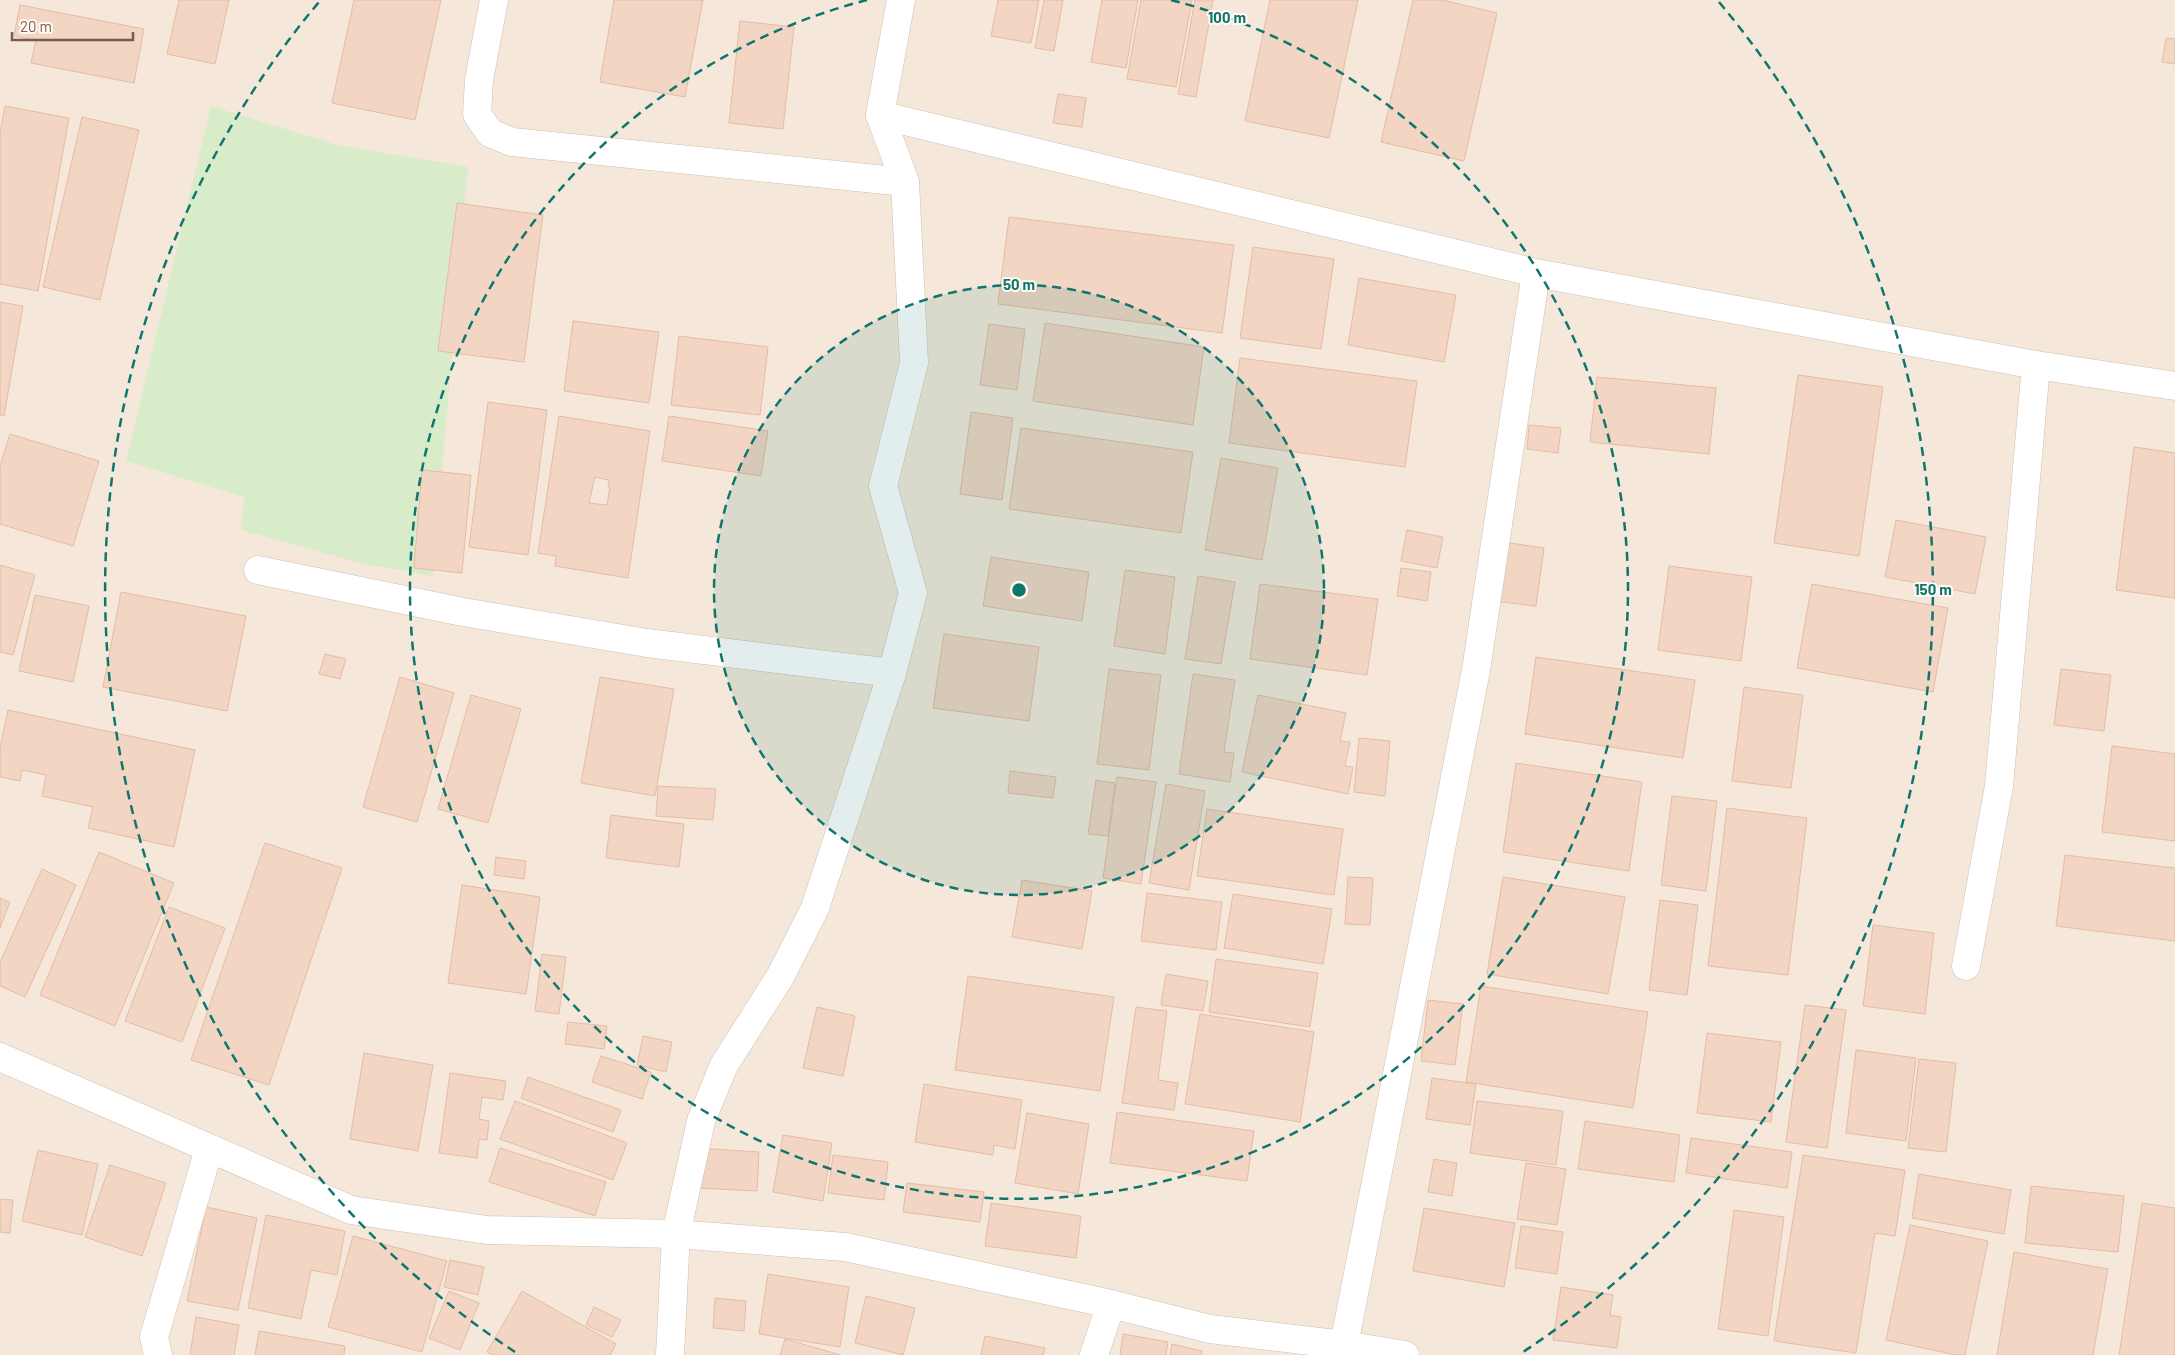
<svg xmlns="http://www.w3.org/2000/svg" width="2175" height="1355" viewBox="0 0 2175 1355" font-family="Barlow,sans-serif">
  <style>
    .residential { fill: #f5e8da }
    .green { fill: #d8ecc9 }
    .building { fill: #f3d5c3; stroke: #e6bba3; fill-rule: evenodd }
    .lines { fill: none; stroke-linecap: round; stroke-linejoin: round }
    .street-casing { stroke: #d1beb0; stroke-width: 29 }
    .street { stroke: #fff; stroke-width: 28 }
    .ring { fill: none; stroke: #0f766e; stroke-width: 2.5; stroke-dasharray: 9 6 }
    .centre { fill: #0f766e; stroke: #fffaf3; stroke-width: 2.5 }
    .ring-label { font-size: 15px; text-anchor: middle; font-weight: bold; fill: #0f766e; stroke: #fffaf3; stroke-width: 4; stroke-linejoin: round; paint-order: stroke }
  </style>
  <rect width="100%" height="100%" fill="#fdf6ec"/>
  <rect class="residential" x="0" y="0" width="2175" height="1355"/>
  <polygon class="green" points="211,106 341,146 468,167 433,576 364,564 241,530 244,497 126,461"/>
  <g class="building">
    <polygon points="179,0 229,0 215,64 167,54"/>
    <polygon points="354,0 441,0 415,120 332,103"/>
    <polygon points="614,0 703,0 685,97 600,82"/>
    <polygon points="998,0 1039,0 1031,43 991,36"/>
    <polygon points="1044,0 1063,0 1054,51 1035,48"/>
    <polygon points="1102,0 1138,0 1126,68 1091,62"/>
    <polygon points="1141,0 1192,0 1176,87 1127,79"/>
    <polygon points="1195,0 1213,0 1196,97 1178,94"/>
    <polygon points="1270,0 1358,0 1329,138 1245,121"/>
    <polygon points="1413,0 1442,0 1497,13 1464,161 1381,142"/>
    <polygon points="20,5 144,29 134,83 31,63 36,40 14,36"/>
    <polygon points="740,21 794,27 783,129 729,123"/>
    <polygon points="2166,38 2175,39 2175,64 2162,62"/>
    <polygon points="1058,94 1086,98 1082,127 1053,123"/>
    <polygon points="5,106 69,118 38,291 0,284 0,133"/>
    <polygon points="82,117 139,130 100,300 43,287"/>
    <polygon points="457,203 543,215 524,362 438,351"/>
    <polygon points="1009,217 1234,245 1222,333 998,304"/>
    <polygon points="1253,247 1334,259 1321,349 1240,338"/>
    <polygon points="1359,278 1456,295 1444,362 1348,345"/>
    <polygon points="0,302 23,306 4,416 0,415"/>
    <polygon points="573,321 659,332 649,403 564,391"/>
    <polygon points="1045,323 1204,347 1193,425 1033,401"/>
    <polygon points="989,324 1025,329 1017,390 980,385"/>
    <polygon points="679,336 768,347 760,415 671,405"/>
    <polygon points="1240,358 1417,381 1405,467 1229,443"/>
    <polygon points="1798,375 1883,387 1859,556 1774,543"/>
    <polygon points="1597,377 1716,388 1709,454 1590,442"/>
    <polygon points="488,402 547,410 528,555 469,547"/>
    <polygon points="971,412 1013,418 1002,500 960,494"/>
    <path d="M559 416 650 431 628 578 555 566 556 556 538 553ZM595 477 609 480 608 486 610 487 607 505 589 503Z"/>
    <polygon points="669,416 768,431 761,476 662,461"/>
    <polygon points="1529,425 1561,428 1558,453 1527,449"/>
    <polygon points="1021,428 1193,452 1181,533 1009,509"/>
    <polygon points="10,434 99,461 73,546 0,524 0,466"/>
    <polygon points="2134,447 2175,453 2175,598 2116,590"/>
    <polygon points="1221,458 1278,468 1262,560 1205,550"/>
    <polygon points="422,470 471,475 462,573 414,568"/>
    <polygon points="1896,520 1986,537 1975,594 1885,577"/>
    <polygon points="1407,530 1443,537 1437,568 1401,561"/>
    <polygon points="1503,542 1544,548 1536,606 1493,601"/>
    <polygon points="991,557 1089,572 1082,621 983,606"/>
    <polygon points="0,565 35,575 13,655 0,652"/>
    <polygon points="1669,566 1752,577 1741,661 1658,650"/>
    <polygon points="1401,568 1431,572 1427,601 1397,596"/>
    <polygon points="1125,570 1175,577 1165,654 1114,646"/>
    <polygon points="1198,576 1235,582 1221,664 1185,659"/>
    <polygon points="1260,584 1378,599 1367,675 1250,659"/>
    <polygon points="1812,584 1948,608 1933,692 1797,668"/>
    <polygon points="121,592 246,616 227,711 103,687"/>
    <polygon points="35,595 89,606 73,682 19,671"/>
    <polygon points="944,634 1039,647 1029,721 933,708"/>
    <polygon points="325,654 346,659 340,679 319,674"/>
    <polygon points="1536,657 1695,680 1683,758 1525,734"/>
    <polygon points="1109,669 1161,675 1149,770 1097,764"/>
    <polygon points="2061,669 2111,675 2104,731 2054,725"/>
    <polygon points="1193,674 1235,680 1224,752 1234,753 1230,782 1179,774"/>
    <polygon points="400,677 454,693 417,822 363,807"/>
    <polygon points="600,677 674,689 655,796 581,783"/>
    <polygon points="1744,687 1803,695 1791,788 1732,781"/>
    <polygon points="471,695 521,709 488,823 438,809"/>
    <polygon points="1258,695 1346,713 1340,741 1350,742 1345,766 1353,767 1348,794 1242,772"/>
    <polygon points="8,710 195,750 174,847 88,828 93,807 42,796 46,775 22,770 20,781 0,777 0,748"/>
    <polygon points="1359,738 1390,741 1385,796 1354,792"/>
    <polygon points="2112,746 2175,754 2175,841 2102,832"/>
    <polygon points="1516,763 1642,782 1629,871 1503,852"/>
    <polygon points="1010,771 1056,777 1053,798 1008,793"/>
    <polygon points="1117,777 1156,782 1141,884 1103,878"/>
    <polygon points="1096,780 1115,783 1108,836 1088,834"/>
    <polygon points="1166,784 1205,791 1189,890 1149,883"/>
    <polygon points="658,786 716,789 713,820 656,816"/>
    <polygon points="1672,796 1717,801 1706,891 1661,885"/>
    <polygon points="1727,808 1807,818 1788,975 1708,966"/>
    <polygon points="1207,809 1343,829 1334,895 1197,876"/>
    <polygon points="611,815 684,824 679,867 606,858"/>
    <polygon points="265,843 342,868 269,1085 191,1060"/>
    <polygon points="99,852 174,883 115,1026 40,995"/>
    <polygon points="2065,855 2175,868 2175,941 2056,926"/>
    <polygon points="496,857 526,861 524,879 494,875"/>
    <polygon points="42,869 76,885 25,997 0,986 0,962"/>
    <polygon points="1348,877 1373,878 1370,925 1345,924"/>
    <polygon points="1503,877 1625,897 1608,994 1487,974"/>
    <polygon points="1022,880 1092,891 1082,949 1012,937"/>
    <polygon points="462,885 540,897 526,994 448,983"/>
    <polygon points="1147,893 1222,902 1216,950 1141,941"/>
    <polygon points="1233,894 1332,909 1323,964 1224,948"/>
    <polygon points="0,898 10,902 0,928"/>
    <polygon points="1660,900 1698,905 1687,995 1649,990"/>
    <polygon points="169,907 225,928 182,1042 125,1021"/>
    <polygon points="1873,925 1934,933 1925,1014 1863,1006"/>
    <polygon points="542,954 566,957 559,1014 535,1011"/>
    <polygon points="1216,959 1318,973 1310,1027 1209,1012"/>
    <polygon points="1166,974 1208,981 1203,1011 1161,1005"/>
    <polygon points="968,976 1114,997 1100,1091 955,1070"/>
    <polygon points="1481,986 1648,1012 1633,1108 1466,1082"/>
    <polygon points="1428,1000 1463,1004 1455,1065 1421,1061"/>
    <polygon points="1805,1005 1846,1010 1827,1148 1786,1142"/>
    <polygon points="817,1007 855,1016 843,1076 803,1068"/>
    <polygon points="1136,1007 1167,1011 1158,1080 1178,1083 1174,1110 1122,1103"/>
    <polygon points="1200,1014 1314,1032 1300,1122 1185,1104"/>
    <polygon points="568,1022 607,1026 604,1049 565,1044"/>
    <polygon points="1707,1033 1781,1042 1771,1122 1697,1113"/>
    <polygon points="643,1036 672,1042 666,1072 637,1065"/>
    <polygon points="1856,1050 1916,1058 1906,1141 1846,1133"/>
    <polygon points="364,1053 433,1065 418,1151 350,1139"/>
    <polygon points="601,1056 651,1072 642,1099 592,1082"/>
    <polygon points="1919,1059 1956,1063 1946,1152 1908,1148"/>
    <polygon points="450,1073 506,1081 503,1100 482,1097 479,1119 489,1121 487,1140 479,1139 477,1158 439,1153"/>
    <polygon points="528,1077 621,1110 613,1132 521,1098"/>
    <polygon points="1432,1078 1476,1084 1470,1125 1426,1119"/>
    <polygon points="924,1084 1022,1100 1015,1149 994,1145 993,1155 915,1142"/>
    <polygon points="515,1101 627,1143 613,1180 500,1139"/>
    <polygon points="1477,1101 1563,1111 1556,1165 1470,1153"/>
    <polygon points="1117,1112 1254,1131 1247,1181 1110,1163"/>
    <polygon points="1027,1113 1089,1124 1078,1194 1015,1183"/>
    <polygon points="1585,1121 1680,1135 1674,1182 1578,1169"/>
    <polygon points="783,1135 832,1143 823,1201 773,1192"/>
    <polygon points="1691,1138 1792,1152 1787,1188 1686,1173"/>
    <polygon points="500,1148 606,1182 595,1216 489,1182"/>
    <polygon points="699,1148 759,1152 757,1191 697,1188"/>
    <polygon points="38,1150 98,1164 82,1235 22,1221"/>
    <polygon points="833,1155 888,1162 884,1200 828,1193"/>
    <polygon points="1803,1155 1905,1170 1895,1236 1875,1233 1856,1353 1774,1341"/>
    <polygon points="1434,1159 1457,1163 1452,1196 1428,1192"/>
    <polygon points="1526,1163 1566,1169 1557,1225 1517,1219"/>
    <polygon points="110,1165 166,1183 142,1256 85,1237"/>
    <polygon points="1919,1174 2011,1190 2004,1234 1912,1218"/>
    <polygon points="907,1183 984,1192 980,1222 903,1212"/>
    <polygon points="2031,1186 2124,1196 2118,1252 2025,1243"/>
    <polygon points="0,1199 13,1200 10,1233 0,1232"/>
    <polygon points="991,1203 1081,1216 1076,1258 985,1246"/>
    <polygon points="2142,1203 2175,1208 2175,1355 2119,1355"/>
    <polygon points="206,1207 257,1218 238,1310 187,1301"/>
    <polygon points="1424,1208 1515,1223 1504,1287 1413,1271"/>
    <polygon points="1734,1210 1784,1217 1768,1336 1718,1329"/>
    <polygon points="266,1215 345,1231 337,1275 311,1270 301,1319 248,1308"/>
    <polygon points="1910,1225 1988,1241 1965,1355 1956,1355 1886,1340"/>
    <polygon points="1521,1226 1563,1232 1557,1274 1515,1268"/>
    <polygon points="353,1236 447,1261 422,1352 328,1327"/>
    <polygon points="2014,1252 2108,1269 2093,1355 1997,1355"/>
    <polygon points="450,1260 484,1267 478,1295 444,1287"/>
    <polygon points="768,1274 849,1287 840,1347 759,1334"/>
    <polygon points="1561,1287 1613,1295 1610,1315 1621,1317 1617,1348 1553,1340"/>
    <polygon points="449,1291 479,1303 460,1350 429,1338"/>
    <polygon points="522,1291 616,1344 610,1355 492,1355 487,1352"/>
    <polygon points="866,1296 915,1308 903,1355 855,1343"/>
    <polygon points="715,1298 746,1301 744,1331 713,1328"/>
    <polygon points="594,1307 621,1320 612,1337 586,1325"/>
    <polygon points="196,1317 239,1325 234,1355 190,1355"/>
    <polygon points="259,1331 345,1346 344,1355 255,1355"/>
    <polygon points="1123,1334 1168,1342 1166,1355 1120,1355"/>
    <polygon points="985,1336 1045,1348 1043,1355 981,1355"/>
    <polygon points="785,1339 841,1355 780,1355"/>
    <polygon points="1172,1344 1202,1351 1202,1355 1170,1355"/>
  </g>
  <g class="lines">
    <g class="street-casing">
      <g id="street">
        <polyline points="494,0 479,80 477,114 490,133 512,142 905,182"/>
        <polyline points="880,115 1536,273 2036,365 2175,386"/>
        <polyline points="258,570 463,612 647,643 892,673"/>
        <polyline points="1966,966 1999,786 2036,365"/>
        <polyline points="0,1057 351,1210 487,1230 676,1234 845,1247 1111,1304 1210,1329 1344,1345 1405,1355"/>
        <polyline points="1344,1345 1476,670 1536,273"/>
        <polyline points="158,1355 154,1337 209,1149"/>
        <polyline points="670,1355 676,1234 701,1121 724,1065 780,977 815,908 892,673 913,593 883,486 914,363 905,182 880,115 901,0"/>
        <polyline points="1094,1355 1111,1304"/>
      </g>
    </g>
    <use href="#street" class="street"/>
  </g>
  <circle cx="1019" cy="590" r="305" fill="#0f766e" fill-opacity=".12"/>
  <g class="ring">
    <circle cx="1019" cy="590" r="305"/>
    <path d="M1171 0A609 609 0 1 1 867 0"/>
    <path d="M515 1352A914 914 0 0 1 319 2M1719 2A914 914 0 0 1 1523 1352"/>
  </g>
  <circle cx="1019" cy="590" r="8" class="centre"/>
  <g class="ring-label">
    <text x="1227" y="23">100 m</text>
    <text x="1019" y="290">50 m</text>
    <text x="1933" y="595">150 m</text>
  </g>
  <path d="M12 32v8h121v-8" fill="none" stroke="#7a5c4d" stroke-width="2.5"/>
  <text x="20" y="32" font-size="15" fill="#7a5c4d" stroke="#fffaf3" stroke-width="4" paint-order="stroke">20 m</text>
</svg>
